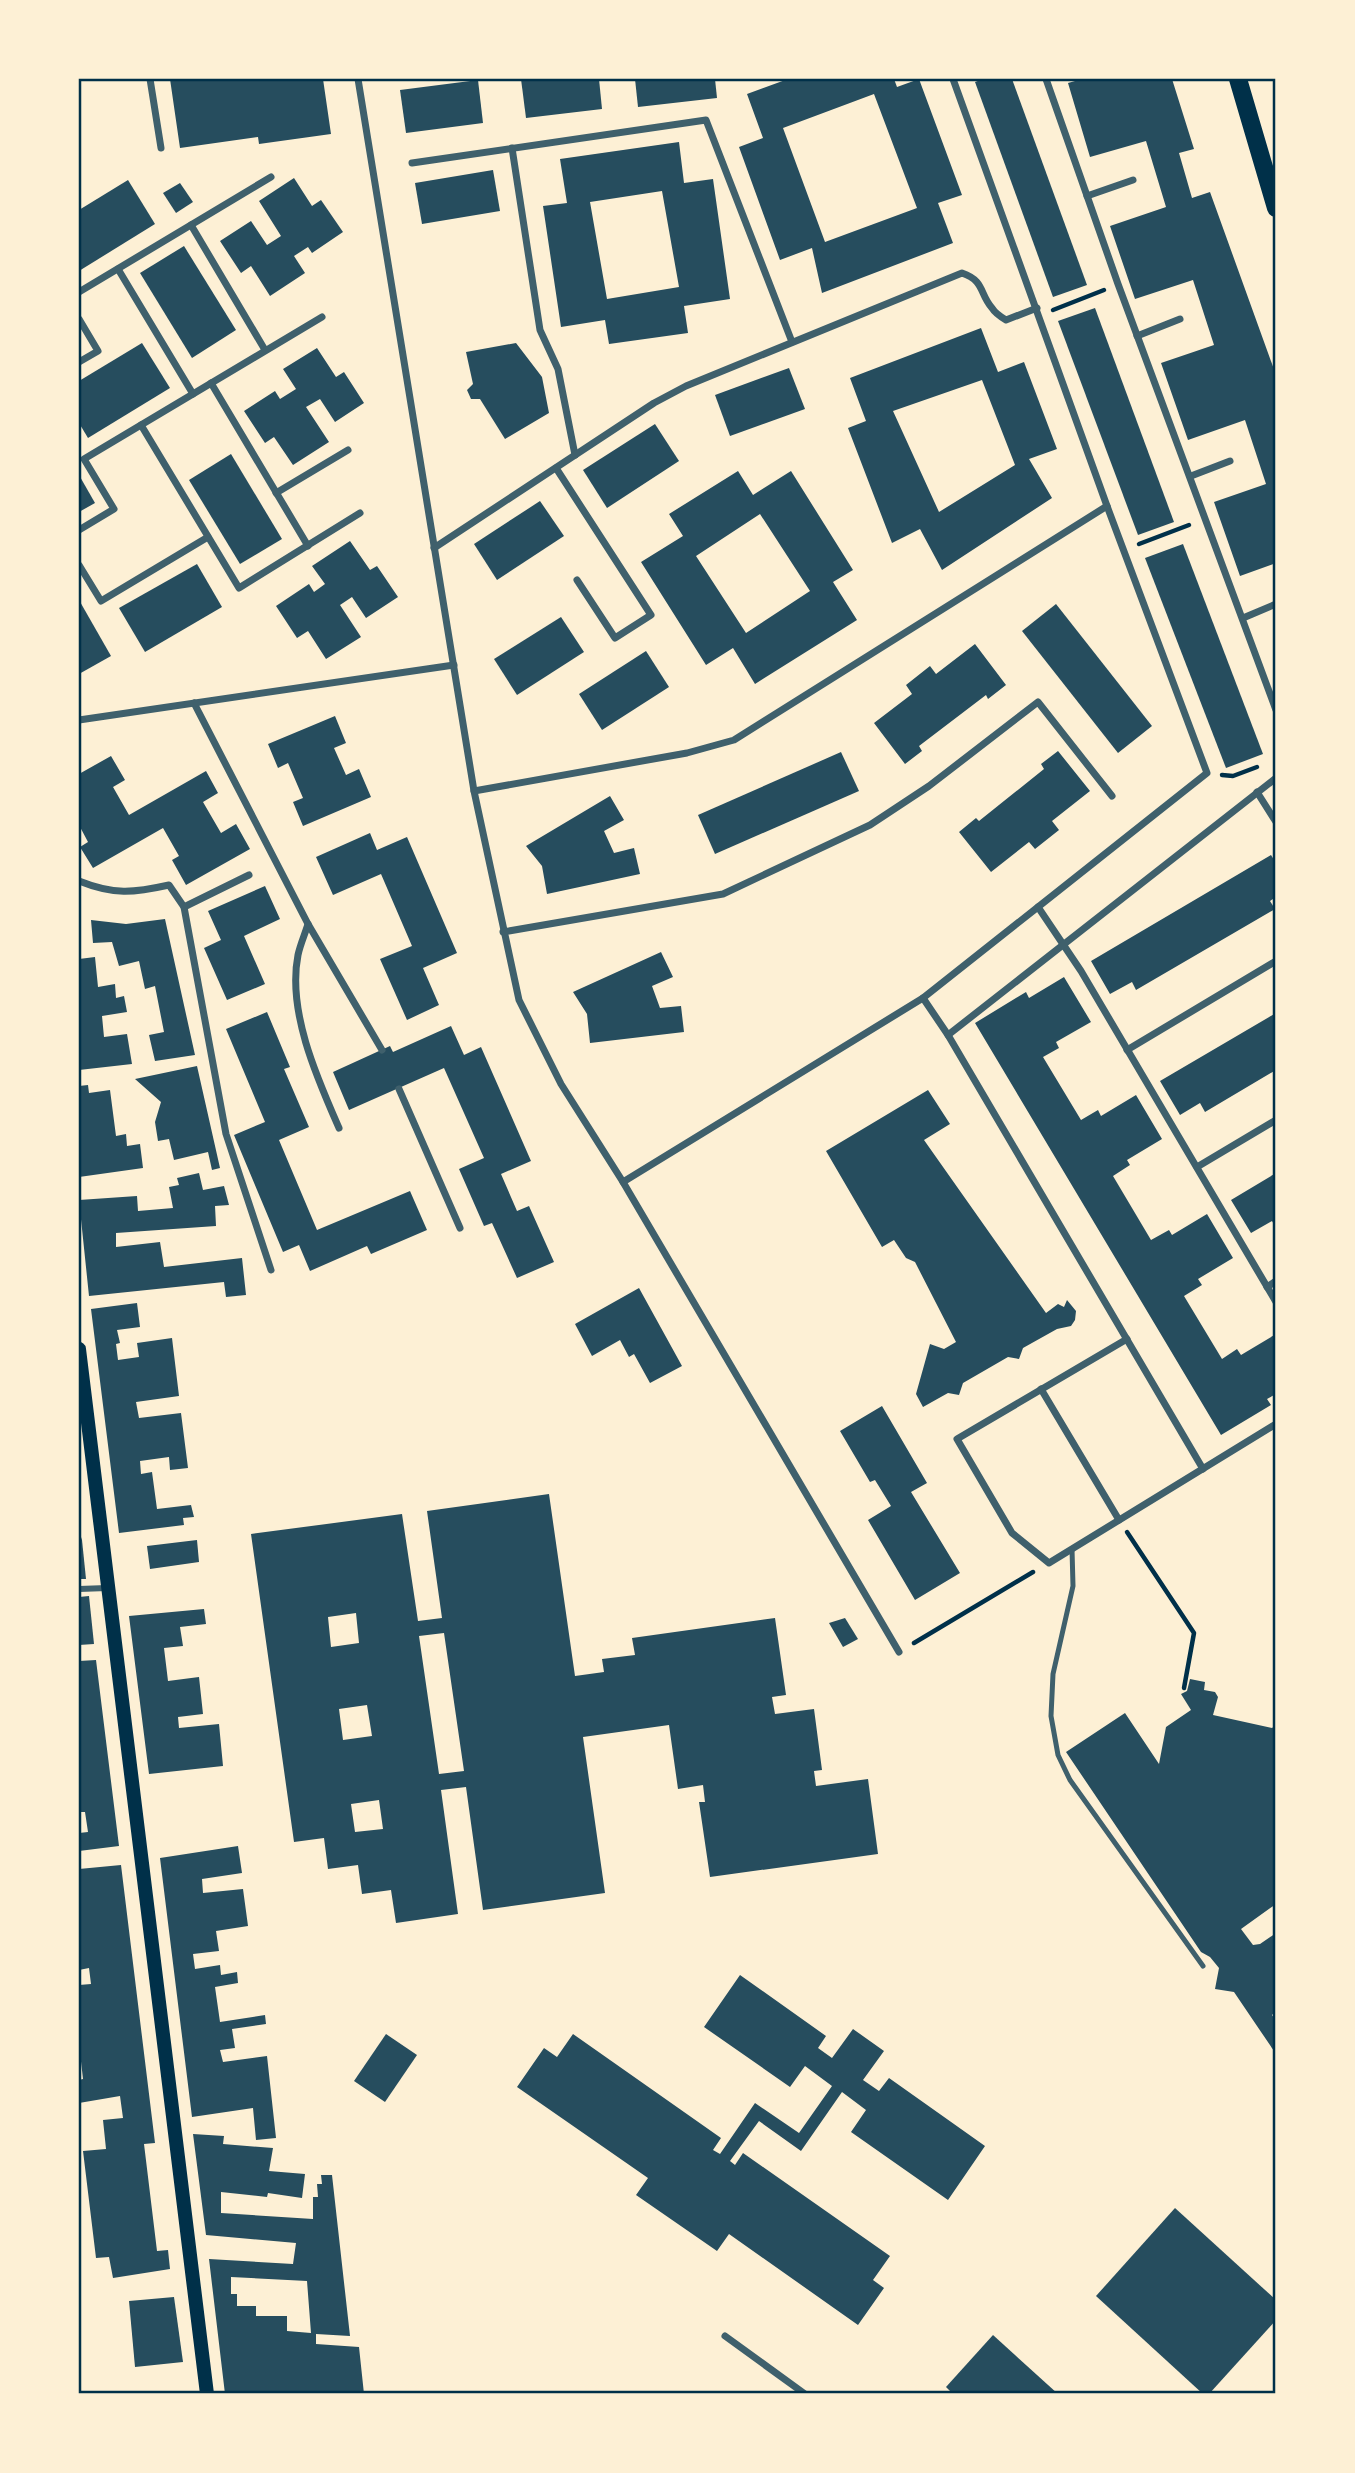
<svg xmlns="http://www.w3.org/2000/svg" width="1355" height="2473" viewBox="0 0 1355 2473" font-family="'Open Sans',sans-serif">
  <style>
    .building { fill: #264d5e; fill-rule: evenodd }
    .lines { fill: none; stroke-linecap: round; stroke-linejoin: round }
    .path { stroke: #003049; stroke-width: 4.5 }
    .service { stroke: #3f606c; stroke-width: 5 }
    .pedestrian { stroke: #3f606c; stroke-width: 6 }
    .minor { stroke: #3f606c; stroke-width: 7 }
    .secondary { stroke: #003049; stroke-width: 14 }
    .primary { stroke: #003049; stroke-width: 18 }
    .neatline { fill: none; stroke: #003049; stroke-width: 2.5 }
  </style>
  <rect width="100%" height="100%" fill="#fdf0d5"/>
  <g class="building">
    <polygon points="170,79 323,79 331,134 259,144 258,137 180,148"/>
    <polygon points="521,79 599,79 602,109 526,118"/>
    <polygon points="635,79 715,79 717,98 638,107"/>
    <path d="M788 79H894L897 87 919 79 962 195 938 203 953 243 822 293 812 248 780 260 739 147 763 138 747 94ZM874 94 917 208 825 242 783 128Z"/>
    <polygon points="983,79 1012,79 1087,285 1053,297 975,82"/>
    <polygon points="1082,79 1172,79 1194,149 1179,153 1192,198 1210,192 1276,375 1276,563 1240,576 1214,502 1266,484 1245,420 1188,440 1161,363 1214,345 1193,280 1135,299 1110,226 1166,207 1146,141 1090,157 1068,83"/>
    <polygon points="478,80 483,123 406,133 400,90"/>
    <path d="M679 142 684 183 713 179 730 299 684 306 688 333 609 344 605 320 561 327 543 206 567 203 560 159ZM662 191 679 287 607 299 590 202Z"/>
    <polygon points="493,170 500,211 422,224 415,183"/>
    <polygon points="294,178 312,206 321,200 343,232 312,253 308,247 294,256 305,273 270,296 251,266 241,273 220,241 251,221 267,245 281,236 259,201"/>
    <polygon points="128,180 155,224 79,271 79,210"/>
    <polygon points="180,183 193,202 176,213 163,193"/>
    <polygon points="184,246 236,330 192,358 140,273"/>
    <polygon points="1095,308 1174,522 1138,535 1058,321"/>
    <path d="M981 328 998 372 1024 362 1057 449 1029 459 1052 498 942 570 920 529 892 543 848 428 866 421 850 378ZM982 380 1015 465 939 512 893 411Z"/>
    <polygon points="142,343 170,388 88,438 79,423 79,381"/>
    <polygon points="516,343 542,377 549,413 505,439 480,399 471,399 467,390 473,384 466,352"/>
    <polygon points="317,348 336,377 344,372 364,403 335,422 320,399 306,407 329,442 293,465 274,437 265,443 244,411 275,391 280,399 296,389 283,369"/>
    <polygon points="789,368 805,409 730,436 715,395"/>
    <polygon points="655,424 679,461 607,508 583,470"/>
    <polygon points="231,454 282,539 240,564 189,480"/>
    <path d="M738 471 753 495 791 471 853 570 833 582 857 620 755 684 733 648 706 665 641 562 683 536 669 514ZM760 514 810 591 746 633 696 556Z"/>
    <polygon points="79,475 95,503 79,512"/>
    <polygon points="540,501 564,536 497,580 474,544"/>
    <polygon points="350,541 370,570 377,566 398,597 366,618 352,597 340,605 361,637 326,659 308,631 297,638 276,606 309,584 314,592 325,584 312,566"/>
    <polygon points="1183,544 1263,754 1226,768 1145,558"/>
    <polygon points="197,564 222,607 145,652 119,608"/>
    <polygon points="79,600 111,656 79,674"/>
    <polygon points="1056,604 1152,726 1118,753 1022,631"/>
    <polygon points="561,617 584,652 517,695 494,659"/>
    <polygon points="975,644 1006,685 988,699 986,695 919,746 922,751 905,764 874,723 912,694 906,685 930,666 936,674"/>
    <polygon points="646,651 669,687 602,730 579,694"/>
    <polygon points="335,716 346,743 334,748 346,775 359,769 371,797 303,826 293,802 303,798 288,763 278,768 268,744"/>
    <polygon points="1058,751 1090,791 1052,821 1059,830 1035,849 1029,842 991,872 959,832 976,818 979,821 1044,769 1041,764"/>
    <polygon points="841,752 859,791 715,854 698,815"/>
    <polygon points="111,756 125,780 113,787 129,815 206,771 218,793 203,802 221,833 236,824 250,849 186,885 172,860 179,856 163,828 93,868 80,847 88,842 79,825 79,774"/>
    <polygon points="610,796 624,820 604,831 614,853 634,848 640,874 547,894 542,866 526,846"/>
    <polygon points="370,833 377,850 407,837 457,953 423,968 439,1005 407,1020 380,959 412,946 381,874 333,895 316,857"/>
    <polygon points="1271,855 1276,863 1276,897 1270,901 1275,909 1136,990 1132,982 1110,994 1091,961"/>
    <polygon points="265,886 280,919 244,936 265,984 227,1000 204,948 221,940 208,911"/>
    <polygon points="165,919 195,1055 155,1061 149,1035 164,1032 155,986 145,989 139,961 119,966 112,942 93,943 91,920 126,924"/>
    <polygon points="661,952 673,977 652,986 660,1008 681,1006 684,1032 590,1043 587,1014 573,992"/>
    <polygon points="95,957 98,987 115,984 116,998 124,996 127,1012 102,1016 104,1037 127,1034 132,1064 79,1070 79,959"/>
    <polygon points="1064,977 1091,1022 1056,1042 1059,1048 1043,1057 1081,1120 1098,1110 1101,1116 1136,1095 1162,1139 1127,1160 1130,1165 1113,1176 1151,1240 1169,1230 1172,1235 1207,1214 1233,1258 1198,1279 1202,1285 1184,1296 1222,1359 1237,1349 1241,1355 1276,1334 1276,1394 1267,1399 1271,1405 1221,1435 975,1023 1026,992 1029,998"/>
    <polygon points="267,1012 290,1067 284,1069 309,1127 279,1140 317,1230 410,1191 427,1230 371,1254 367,1246 310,1271 299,1245 283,1252 234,1135 265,1122 226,1029"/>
    <polygon points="1276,1013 1276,1070 1205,1112 1200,1103 1180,1115 1160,1081"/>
    <polygon points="451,1026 464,1055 481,1047 531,1161 501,1174 517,1211 529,1206 554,1262 517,1278 492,1223 484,1226 459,1169 484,1158 444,1068 349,1110 333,1072 390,1046 393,1052"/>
    <polygon points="197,1066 220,1168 212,1170 208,1152 174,1160 169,1139 158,1141 155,1122 161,1102 135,1079"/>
    <polygon points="88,1085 89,1093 110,1090 116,1136 126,1134 127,1146 140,1144 143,1168 79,1177 79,1086"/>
    <polygon points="928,1090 950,1124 924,1140 1046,1313 1058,1304 1064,1307 1067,1300 1076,1311 1075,1320 1071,1326 1057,1329 1023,1348 1019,1359 1008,1357 963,1383 959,1395 948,1393 923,1407 916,1394 930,1344 944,1349 956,1342 915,1262 906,1258 894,1240 882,1247 826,1151"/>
    <polygon points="199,1173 203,1190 224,1186 229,1205 215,1206 216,1226 116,1233 116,1247 160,1242 164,1267 242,1258 246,1295 226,1297 224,1282 89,1296 79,1200 137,1196 138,1211 173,1208 169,1187 179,1185 177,1178"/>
    <polygon points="1276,1173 1276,1228 1272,1221 1251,1233 1231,1200"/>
    <polygon points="639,1288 682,1366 650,1383 634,1354 629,1357 620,1340 592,1356 575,1324"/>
    <polygon points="137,1303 140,1327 117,1330 120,1343 116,1344 118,1360 139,1357 137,1343 172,1338 179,1396 136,1402 139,1418 181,1413 188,1468 170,1470 169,1457 140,1461 141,1474 152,1472 157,1509 191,1505 194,1517 183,1518 184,1525 119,1533 91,1309"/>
    <polygon points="882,1406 927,1483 911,1492 960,1573 915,1600 868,1520 891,1506 875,1480 870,1482 840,1431"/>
    <path d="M549 1494 575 1676 604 1672 602 1659 635 1655 632 1638 775 1618 786 1695 772 1697 775 1714 814 1709 822 1770 814 1771 816 1786 868 1779 878 1854 710 1877 699 1802H705L703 1785 678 1789 669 1725 583 1737 605 1893 483 1910 466 1787 441 1790 458 1914 396 1923 391 1890 362 1894 358 1865 328 1869 324 1838 294 1842 251 1534 402 1514 418 1621 442 1618 427 1511ZM356 1613 359 1643 331 1647 328 1617ZM444 1633 464 1771 439 1774 419 1636ZM367 1705 372 1736 343 1740 339 1709ZM379 1800 383 1829 355 1832 351 1804Z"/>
    <polygon points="79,1531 82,1540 86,1579 79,1579"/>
    <polygon points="197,1540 199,1562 150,1569 147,1546"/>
    <polygon points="89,1596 94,1644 79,1645 79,1597"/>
    <polygon points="204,1609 206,1624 180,1627 183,1646 164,1648 168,1681 199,1677 203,1714 178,1717 179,1728 219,1724 223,1766 149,1774 129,1616"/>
    <polygon points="845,1618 858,1639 843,1647 829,1623"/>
    <polygon points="96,1660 119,1846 79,1851 79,1833 88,1832 85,1812 79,1812 79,1661"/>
    <polygon points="1190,1679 1205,1682 1204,1690 1215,1692 1218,1697 1213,1715 1272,1728 1276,1725 1276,1904 1241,1929 1253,1945 1260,1944 1276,1933 1276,1962 1273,1964 1276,1969 1276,2011 1272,2015 1276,2021 1276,2054 1234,1992 1215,1989 1219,1968 1210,1957 1201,1952 1066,1752 1125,1713 1159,1764 1166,1727 1191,1710 1181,1694 1187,1691"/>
    <polygon points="238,1846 242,1873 202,1879 203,1893 243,1889 248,1926 216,1931 219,1951 193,1954 195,1969 220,1965 221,1975 237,1972 238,1983 215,1987 220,2022 265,2015 266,2024 232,2029 235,2048 220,2050 223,2062 267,2056 276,2138 256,2140 253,2108 192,2117 160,1858"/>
    <polygon points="121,1865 155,2143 144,2144 157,2251 168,2250 170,2269 113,2278 109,2257 96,2258 83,2151 106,2149 103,2120 123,2118 120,2096 79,2103 79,2080 83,2079 79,2044 79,1985 91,1984 89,1968 79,1970 79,1869"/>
    <polygon points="740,1975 826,2036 818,2048 832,2058 853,2029 884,2051 863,2080 879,2091 889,2078 985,2146 948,2200 851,2132 866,2110 842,2092 801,2151 759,2121 730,2161 735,2165 743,2153 890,2256 873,2280 884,2288 858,2325 729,2234 717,2251 636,2195 648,2178 517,2087 544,2048 557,2057 573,2034 721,2138 713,2150 720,2154 755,2103 799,2133 832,2086 805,2066 790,2087 704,2027"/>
    <polygon points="386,2034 417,2055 385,2102 354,2081"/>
    <path d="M193 2134 224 2136 223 2144 273 2148 269 2171 305 2174 302 2198 268 2193 267 2197 221 2192V2213L313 2219V2197H318L317 2184H322L321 2175H332L350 2336 316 2334V2344L359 2347 364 2394H225L209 2259 293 2264 296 2243 206 2235ZM231 2277 307 2281 311 2333 287 2331V2316H256V2306H237V2294H231Z"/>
    <polygon points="1175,2208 1276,2300 1276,2320 1209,2394 1203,2394 1096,2296"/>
    <polygon points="174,2297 183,2362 135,2367 129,2301"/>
    <polygon points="993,2335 1058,2394 953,2394 946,2387"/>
  </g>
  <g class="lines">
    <g class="path">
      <polyline points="1053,310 1104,290"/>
      <polyline points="1139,544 1189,525"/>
      <polyline points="1222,775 1233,776 1257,767"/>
      <polyline points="1127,1532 1194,1633 1184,1688"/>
      <polyline points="914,1643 1033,1572"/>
    </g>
    <polyline class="service" points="1072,1549 1073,1586 1053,1674 1051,1716 1058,1755 1070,1780 1203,1966"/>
    <polyline class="pedestrian" points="79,1589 107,1588"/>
    <g class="minor">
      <polyline points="150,79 161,148"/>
      <polyline points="358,79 474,791 519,1000 561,1084 623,1182 899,1652"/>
      <polyline points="953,79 1107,506 1207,773 1038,907 1081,971 1276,1302"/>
      <polyline points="1046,79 1118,284 1276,710"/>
      <polyline points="512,148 540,330 558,369 575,455"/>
      <polyline points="412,163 706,120 792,342"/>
      <polyline points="1087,196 1133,180"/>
      <polyline points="191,225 265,350"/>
      <polyline points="118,269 193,394"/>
      <polyline points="79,292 271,177"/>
      <polyline points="79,319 98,351 79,362"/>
      <polyline points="1137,336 1180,319"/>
      <polyline points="211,383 308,546"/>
      <polyline points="141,425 239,588 360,513"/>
      <polyline points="556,468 651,615 615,638 577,580"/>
      <polyline points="1191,476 1230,461"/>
      <polyline points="276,493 348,450"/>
      <polyline points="79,530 114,509 84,459 322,317"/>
      <path d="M434 548 654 403 686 386 962 273C985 281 979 293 992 308 995 313 1001 317 1006 320L1037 308"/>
      <polyline points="79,565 101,601 208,537"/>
      <polyline points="1243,618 1276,604"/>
      <polyline points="194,703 308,924 382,1050"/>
      <polyline points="79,720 454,665"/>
      <polyline points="474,791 687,753 734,740 1107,506"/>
      <polyline points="1257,792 1276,822"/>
      <path d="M79 881C114 895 133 893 169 885L184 907 226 1134 271 1270"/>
      <polyline points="184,907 249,875"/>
      <path d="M308 924C305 934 300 945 298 955 287 1011 317 1078 339 1128"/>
      <polyline points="503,932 723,894 870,825 929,786 1038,702 1112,796"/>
      <polyline points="923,998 948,1035 1203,1469"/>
      <polyline points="948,1035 1276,778"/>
      <polyline points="1127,1050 1276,961"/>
      <polyline points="399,1089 460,1228"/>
      <polyline points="1197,1167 1276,1120"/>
      <polyline points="623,1182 923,998 1038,907"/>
      <polyline points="1267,1287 1276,1281"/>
      <polyline points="1127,1339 957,1439 1012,1533 1049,1563 1276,1424"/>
      <polyline points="1041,1389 1119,1520"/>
      <polyline points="725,2336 805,2394"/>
    </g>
    <polyline class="secondary" points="79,1349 207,2394"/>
    <polyline class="primary" points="1238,79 1276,208"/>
  </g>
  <rect width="1355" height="2473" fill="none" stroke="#fdf0d5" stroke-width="161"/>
  <rect x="80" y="80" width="1194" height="2312" class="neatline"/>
</svg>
